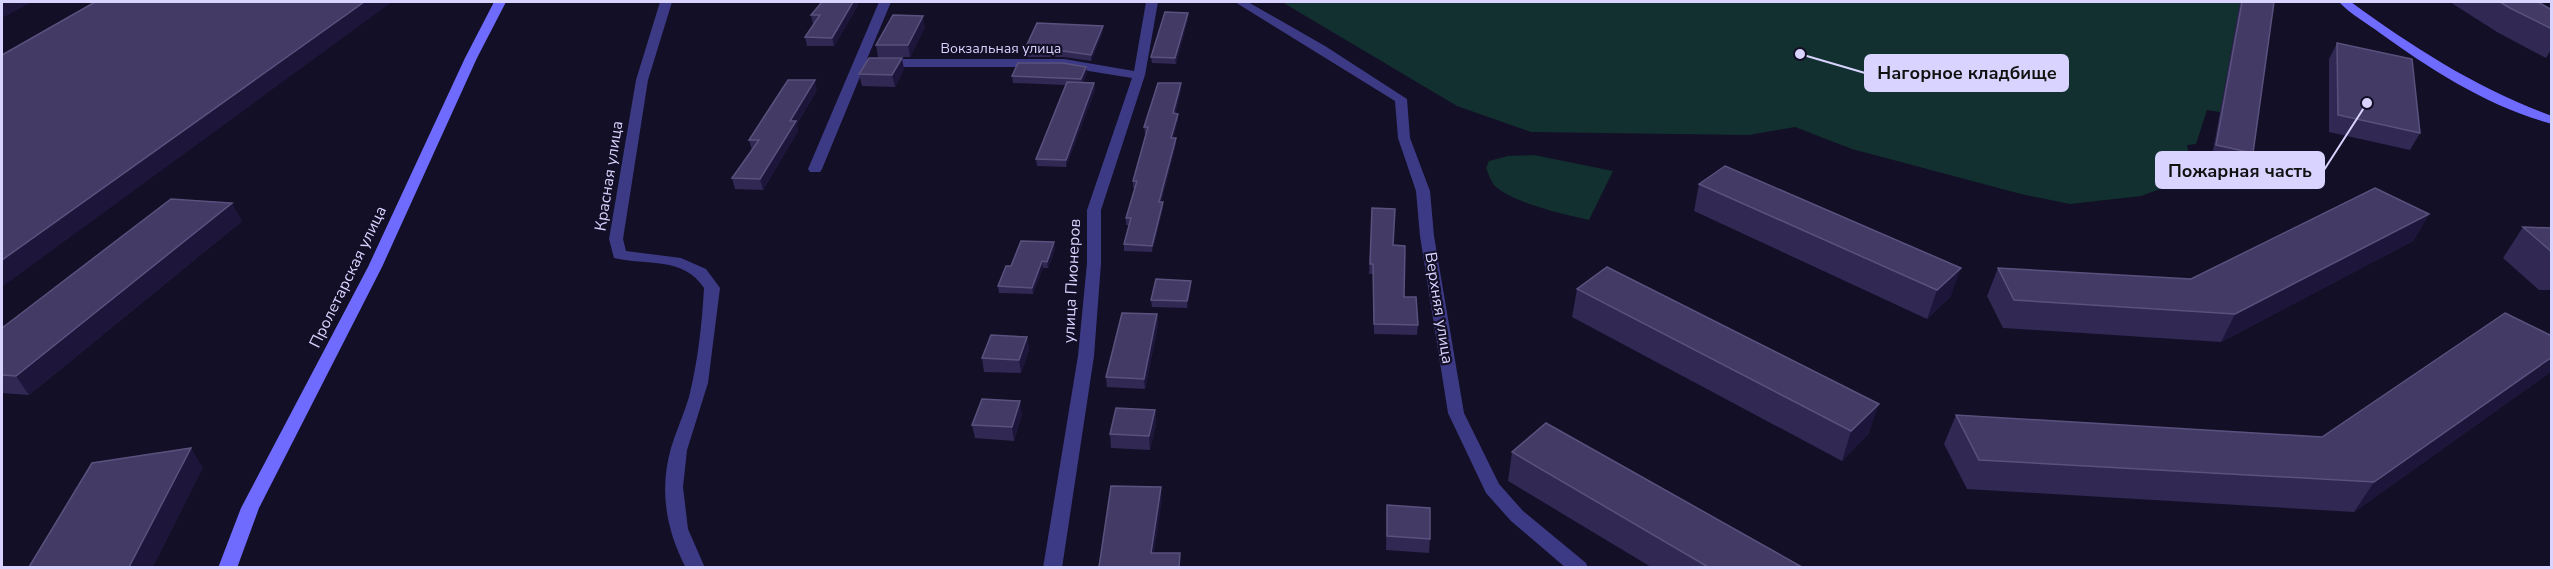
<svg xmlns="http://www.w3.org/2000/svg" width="2553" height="569" viewBox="0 0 2553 569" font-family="'Nunito Sans',sans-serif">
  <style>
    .green { fill: #12302f }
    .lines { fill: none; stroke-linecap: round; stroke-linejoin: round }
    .minor { fill: #3d3a85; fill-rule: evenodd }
    .secondary { fill: #6f6bff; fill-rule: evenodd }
    .wall { fill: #312854 }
    .shaded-wall { fill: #1d163a }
    .building { fill: #433a66; stroke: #5a527e; stroke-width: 1.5 }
    .labels { text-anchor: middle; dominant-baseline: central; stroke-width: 4.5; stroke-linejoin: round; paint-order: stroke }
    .far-street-label { font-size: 14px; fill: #d9d4ff; stroke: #130f26 }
    .street-label { font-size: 16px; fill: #d9d4ff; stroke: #130f26 }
    .leader { fill: none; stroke: #d9d4ff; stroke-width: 2 }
    .callout-dot { fill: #d9d4ff; stroke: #130f26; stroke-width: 2 }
    .callout { fill: #d9d4ff; stroke: #d9d4ff; stroke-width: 2 }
    .callout-label { font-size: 18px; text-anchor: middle; font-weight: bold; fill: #111 }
  </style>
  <rect width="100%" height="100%" fill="#130f26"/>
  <g class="green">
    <polygon points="1282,2 2240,2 2220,112 2207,110 2196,144 2187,145 2193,177 2141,196 2070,204 2021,194 1852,149 1795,127 1749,135 1531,132 1457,106"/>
    <path d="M1534 155 1613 171 1589 220C1564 214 1512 203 1494 185 1491 181 1488 173 1486 168L1489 161 1508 156Z"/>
  </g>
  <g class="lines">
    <g class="minor">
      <path d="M660 2H672L648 80 623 239 626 251 681 258 706 269 720 288 708 383 687 450 683 487 688 529 705 568H686C666 530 659 490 671 448 676 431 684 414 689 397 698 361 702 324 704 288 683 256 647 266 614 258L609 239 636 80Z"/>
      <polygon points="879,2 891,2 867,59 1064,59 1134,71 1146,2 1158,2 1145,75 1101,210 1101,263 1094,356 1062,568 1043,568 1078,356 1087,263 1087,210 1132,78 1064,67 864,67 822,169 820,172 810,172 808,169"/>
      <polygon points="1235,2 1248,2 1325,46 1407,99 1410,138 1430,191 1434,236 1464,413 1499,484 1523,511 1586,563 1588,568 1566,568 1511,521 1486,493 1448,413 1420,236 1416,191 1398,138 1395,101"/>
    </g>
    <g class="secondary">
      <polygon points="494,2 506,2 477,58 382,267 259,508 237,568 218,568 241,508 368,267 465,58"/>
      <path d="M2339 2H2351C2414 48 2478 89 2552 116V124C2489 107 2431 70 2380 33 2367 23 2350 14 2339 2Z"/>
    </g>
  </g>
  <g class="wall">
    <polygon points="822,2 857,2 858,5 834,46 807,46 805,37 814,24 813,24 811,15"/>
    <polygon points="2240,2 2274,2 2253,153 2249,160 2213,151"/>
    <polygon points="2450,2 2538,2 2552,10 2552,48 2546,58 2497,32"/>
    <polygon points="1188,13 1188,19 1176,64 1152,63 1151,57"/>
    <polygon points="1103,26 1103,31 1091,61 1064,57 1025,57 1024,51"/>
    <polygon points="925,27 910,57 878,57 876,45"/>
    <polygon points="2337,43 2420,133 2410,150 2329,132 2329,59"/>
    <polygon points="1086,67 1087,73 1083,83 1094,83 1095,90 1066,167 1037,166 1036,159 1066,85 1013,83 1012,76"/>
    <polygon points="904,69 895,87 862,86 859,74"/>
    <polygon points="1181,83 1181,90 1175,114 1178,114 1178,120 1173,138 1176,138 1176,144 1161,202 1163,208 1152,252 1124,251 1124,244 1129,225 1126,225 1126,218 1135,188 1133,188 1133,181 1146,134 1145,134 1144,127"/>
    <polygon points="817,90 797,124 798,131 763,190 735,189 732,178 752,150 749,140"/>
    <polygon points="1699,184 1951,296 1927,319 1694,211"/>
    <polygon points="1372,208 1393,245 1404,297 1418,325 1417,335 1374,334 1373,274 1369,274"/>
    <polygon points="2429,214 2413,241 2221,342 2003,328 1987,296 1998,268 2191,279"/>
    <polygon points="242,221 29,395 2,393 2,328"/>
    <polygon points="2523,227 2552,228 2552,290 2539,290 2503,258"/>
    <polygon points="1054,242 1055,249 1048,268 1043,268 1033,294 999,293 998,286 1011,266"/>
    <polygon points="1191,287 1187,308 1152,307 1151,300"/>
    <polygon points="1577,289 1869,433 1842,461 1572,317"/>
    <polygon points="1157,314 1158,325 1145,389 1107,387 1106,377"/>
    <polygon points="1027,337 1029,350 1021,373 984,372 982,358"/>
    <polygon points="2549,373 2354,512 1967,489 1944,444 1956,415 2322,437"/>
    <polygon points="1155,410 1156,424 1150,450 1111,448 1110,434"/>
    <polygon points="1022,414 1014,441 975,438 972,425"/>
    <polygon points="1512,452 1802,567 1651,567 1508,481"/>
    <polygon points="1387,505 1430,539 1429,553 1386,550"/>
  </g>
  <g class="shaded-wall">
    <polygon points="2,2 32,2 2,18"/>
    <polygon points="364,2 392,2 2,287 2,260"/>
    <polygon points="852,2 857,2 858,5 834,46 832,38"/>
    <polygon points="1188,13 1188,19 1176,64 1175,58"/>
    <polygon points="923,16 925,27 910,57 908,45"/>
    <polygon points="1103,26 1103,31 1091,61 1091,55"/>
    <polygon points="902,58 904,69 895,87 892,75"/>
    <polygon points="1086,67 1087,73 1082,85 1081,79"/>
    <polygon points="815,80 817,90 797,124 798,131 763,190 760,179 790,121"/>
    <polygon points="1094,83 1095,90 1066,167 1066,160"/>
    <polygon points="1181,83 1181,90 1173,120 1173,113"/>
    <polygon points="1178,114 1178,120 1172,144 1171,138"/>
    <polygon points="1176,138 1176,144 1159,208 1159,202"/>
    <polygon points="1163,202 1163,208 1152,252 1152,246"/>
    <polygon points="232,203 242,221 29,395 16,376"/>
    <polygon points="2429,214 2413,241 2221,342 2235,314"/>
    <polygon points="1054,242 1055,249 1048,268 1047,262"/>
    <polygon points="1042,261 1043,268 1033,294 1032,288"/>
    <polygon points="1961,268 1951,296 1927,319 1937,290"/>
    <polygon points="1191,281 1191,287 1187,308 1187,301"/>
    <polygon points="1157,314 1158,325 1145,389 1144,379"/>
    <polygon points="1027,337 1029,350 1021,373 1019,360"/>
    <polygon points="2552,357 2552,369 2549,373 2354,512 2374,482"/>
    <polygon points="1020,401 1022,414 1014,441 1012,427"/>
    <polygon points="1879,404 1869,433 1842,461 1851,431"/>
    <polygon points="1155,410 1156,424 1150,450 1149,436"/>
    <polygon points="191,448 203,468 153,567 129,567"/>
    <polygon points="1161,487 1162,501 1152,567 1151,553"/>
  </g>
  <g class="building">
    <polygon points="95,2 364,2 2,260 2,55"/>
    <polygon points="822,2 853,2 832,38 805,37 820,15 811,15"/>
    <polygon points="2242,2 2274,2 2253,153 2216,145"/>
    <polygon points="2500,2 2538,2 2552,10 2552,29 2510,8"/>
    <polygon points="1165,12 1188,13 1175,58 1151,57"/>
    <polygon points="893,15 923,16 908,45 876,45"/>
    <polygon points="1037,23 1103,26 1091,55 1063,51 1024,51"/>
    <polygon points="2337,43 2412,59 2420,133 2338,115"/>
    <polygon points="869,58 902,58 892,75 859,74"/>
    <polygon points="1018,63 1063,63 1086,67 1081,79 1012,76"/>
    <polygon points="788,80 815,80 790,121 796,121 760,179 732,178 759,140 749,140"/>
    <polygon points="1067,82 1094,83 1066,160 1036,159"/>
    <polygon points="1158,83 1181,83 1173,113 1178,114 1171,138 1176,138 1159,202 1163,202 1152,246 1124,244 1131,218 1126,218 1137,181 1133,181 1148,127 1144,127"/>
    <polygon points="1725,166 1961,268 1937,290 1699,184"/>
    <polygon points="2375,188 2429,214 2235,314 2014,300 1998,268 2191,279"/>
    <polygon points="171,199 232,203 16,376 2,375 2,328"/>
    <polygon points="1372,208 1395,209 1393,245 1405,246 1404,297 1416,297 1418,325 1374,324 1373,264 1370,264"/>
    <polygon points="2523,227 2552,228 2552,252"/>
    <polygon points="1021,241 1054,242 1047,262 1042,261 1032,288 998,286 1006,266 1011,266"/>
    <polygon points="1607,267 1879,404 1851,431 1577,289"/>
    <polygon points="1156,279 1191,281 1187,301 1151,300"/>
    <polygon points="1122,313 1157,314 1144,379 1106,377"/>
    <polygon points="2505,313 2552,336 2552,357 2374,482 1979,460 1956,415 2322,437"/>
    <polygon points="991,335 1027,337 1019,360 982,358"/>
    <polygon points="982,399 1020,401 1012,427 972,425"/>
    <polygon points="1116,408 1155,410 1149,436 1110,434"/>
    <polygon points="1546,423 1802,567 1708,567 1512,452"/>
    <polygon points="191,448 129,567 29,567 92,463"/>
    <polygon points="1111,486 1161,487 1151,553 1180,553 1179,567 1099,567"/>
    <polygon points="1387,505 1430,508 1430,539 1387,536"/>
  </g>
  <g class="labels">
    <g class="far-street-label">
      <text x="1001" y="48">Вокзальная улица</text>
    </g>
    <g class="street-label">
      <text transform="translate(609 176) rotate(-81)">Красная улица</text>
      <text transform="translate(348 277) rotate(-64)">Пролетарская улица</text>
      <text transform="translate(1072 281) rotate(-87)">улица Пионеров</text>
      <text transform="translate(1439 308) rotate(81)">Верхняя улица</text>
    </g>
  </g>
  <path class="leader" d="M1800 54L1865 73M2367 103L2324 170"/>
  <g class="callout-dot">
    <circle cx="1800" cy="54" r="6"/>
    <circle cx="2367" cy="103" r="6"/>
  </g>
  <g class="callout">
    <rect x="1865" y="55" width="203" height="36" rx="6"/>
    <rect x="2156" y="152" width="168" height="36" rx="6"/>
  </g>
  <g class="callout-label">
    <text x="1967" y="79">Нагорное кладбище</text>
    <text x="2240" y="177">Пожарная часть</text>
  </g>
  <rect width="2553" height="569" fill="none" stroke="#d9d4ff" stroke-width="6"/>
</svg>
